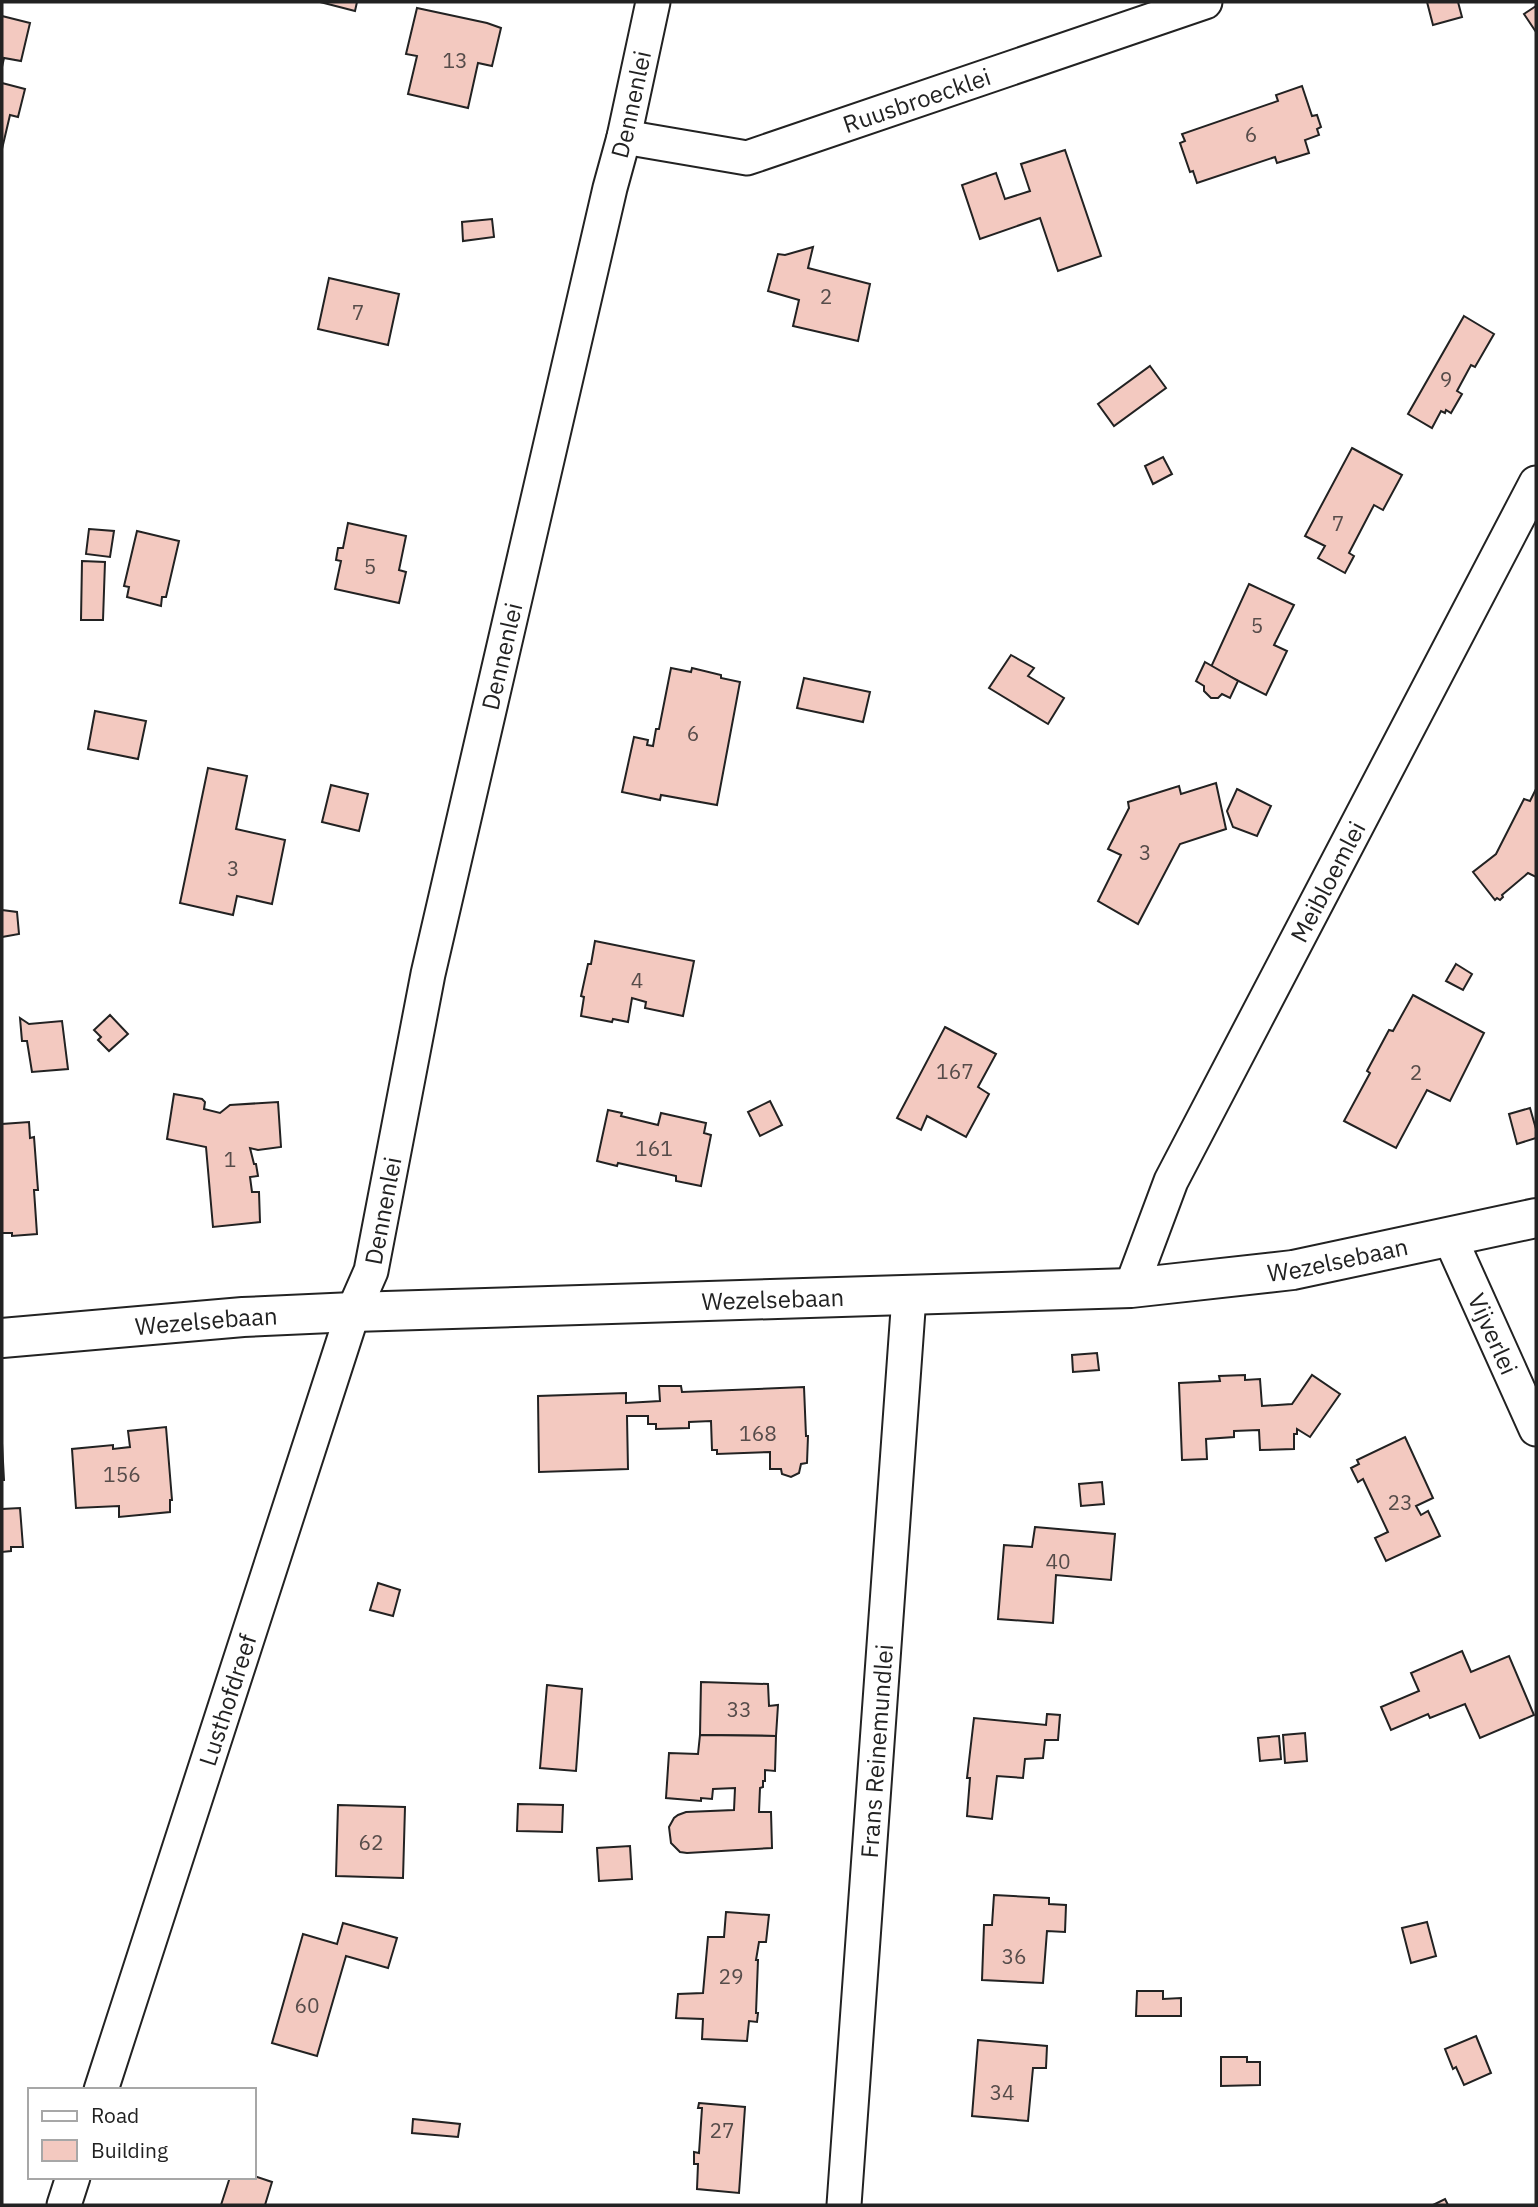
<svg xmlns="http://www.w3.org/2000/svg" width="1538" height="2207" viewBox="0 0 1538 2207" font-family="'IBM Plex Sans',sans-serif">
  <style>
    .building { fill: #f3c9c0; stroke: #222; stroke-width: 2 }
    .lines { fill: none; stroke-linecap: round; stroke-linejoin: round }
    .street-casing { stroke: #222; stroke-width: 37 }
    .secondary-casing { stroke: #222; stroke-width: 42 }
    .street { stroke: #fff; stroke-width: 33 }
    .secondary { stroke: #fff; stroke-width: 38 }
    .labels { text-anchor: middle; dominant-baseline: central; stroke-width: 5; stroke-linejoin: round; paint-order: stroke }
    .number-label { font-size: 21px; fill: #564c4a }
    .street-label { font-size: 24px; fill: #222; stroke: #fff }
  </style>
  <rect width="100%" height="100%" fill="#fff"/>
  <g class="building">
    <polygon points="320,2 357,2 355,11"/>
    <polygon points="1427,2 1458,2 1462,17 1433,25"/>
    <polygon points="1536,6 1536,32 1524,14"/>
    <polygon points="417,8 487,23 501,28 492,66 478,63 468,108 408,94 417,56 406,54"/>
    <polygon points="2,16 30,23 21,61 4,58 2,67"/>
    <polygon points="2,83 25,89 18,117 10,115 2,149"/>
    <polygon points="1302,86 1312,116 1317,115 1321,127 1317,129 1319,135 1305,140 1309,153 1277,163 1275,157 1197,183 1193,171 1190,172 1180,143 1185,141 1182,134 1278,101 1276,95"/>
    <polygon points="1065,150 1101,256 1058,271 1040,218 980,239 962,185 996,173 1005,199 1030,191 1021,164"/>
    <polygon points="492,219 494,237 463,241 462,222"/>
    <polygon points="813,247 808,268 870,284 858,341 793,326 799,300 768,291 778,254 785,255"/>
    <polygon points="329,278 399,294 388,345 318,329"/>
    <polygon points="1464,316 1494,334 1475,367 1471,365 1457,391 1462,394 1451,413 1446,410 1445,413 1441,411 1432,428 1408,414"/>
    <polygon points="1150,366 1166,388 1114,426 1098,404"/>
    <polygon points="1352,448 1402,475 1383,510 1374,505 1349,553 1354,556 1345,573 1318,558 1325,546 1305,536"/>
    <polygon points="1163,457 1172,474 1153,484 1145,466"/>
    <polygon points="348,523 406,536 399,570 406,572 399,603 335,589 341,561 336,560 338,548 343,548"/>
    <polygon points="89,529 114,531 110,557 86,554"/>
    <polygon points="137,531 179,541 166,597 162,597 161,606 127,597 129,587 124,586"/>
    <polygon points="82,561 105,562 103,620 81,620"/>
    <polygon points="1249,584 1294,605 1274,645 1287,651 1266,695 1211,667"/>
    <polygon points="1011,655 1034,668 1028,676 1064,698 1048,724 989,688"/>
    <polygon points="1205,662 1238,681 1230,698 1222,694 1218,698 1211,698 1204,691 1204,686 1196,681"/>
    <polygon points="671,668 691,672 692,668 721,675 721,678 740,682 717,805 661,795 660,800 622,792 634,737 648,740 647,745 653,746 656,729 659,729"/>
    <polygon points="804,678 870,692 863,722 797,708"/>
    <polygon points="95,711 146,721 138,759 88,749"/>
    <polygon points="208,768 247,776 236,829 285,840 272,904 237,896 233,915 180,903"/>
    <polygon points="1216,783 1226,829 1180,844 1138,924 1098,901 1121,855 1108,849 1129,808 1128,802 1179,786 1181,794"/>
    <polygon points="331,785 368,794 359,831 322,822"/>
    <polygon points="1237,789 1271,806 1257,836 1233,827 1227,811"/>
    <polygon points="1536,789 1536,877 1528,873 1502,895 1503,897 1500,900 1497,898 1495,900 1473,872 1496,854 1524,799 1530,801"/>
    <polygon points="2,910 17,912 19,934 2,937"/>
    <polygon points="595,941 694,961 683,1016 645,1008 646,1002 632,998 628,1022 613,1019 612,1022 581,1016 584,997 581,996 588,964 591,964"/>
    <polygon points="1456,964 1472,974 1463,990 1446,981"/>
    <polygon points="1413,995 1484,1033 1450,1101 1427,1090 1396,1148 1344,1121 1370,1073 1367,1071 1389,1030 1393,1031"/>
    <polygon points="110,1015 128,1034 109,1051 98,1040 101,1037 94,1030"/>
    <polygon points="20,1018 29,1024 62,1021 68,1069 32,1072 27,1041 22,1041"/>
    <polygon points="945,1027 996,1054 978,1087 989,1094 966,1137 927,1116 921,1130 897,1118"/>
    <polygon points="174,1094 202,1099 205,1102 204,1109 220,1113 230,1105 278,1102 281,1147 258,1150 250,1148 254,1164 256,1164 258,1176 250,1177 252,1192 259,1192 260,1222 213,1227 206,1147 167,1139"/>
    <polygon points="770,1101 782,1125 760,1136 748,1112"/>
    <polygon points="1530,1108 1536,1129 1536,1138 1517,1144 1509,1114"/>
    <polygon points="608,1110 622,1113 621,1116 658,1125 661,1113 706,1123 704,1133 711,1135 701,1186 676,1181 676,1176 618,1163 617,1166 597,1161"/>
    <polygon points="29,1122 30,1138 34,1137 38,1190 34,1190 37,1234 12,1236 12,1233 2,1233 2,1124"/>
    <polygon points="1097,1353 1099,1370 1073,1372 1072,1355"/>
    <polygon points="1245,1375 1245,1380 1260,1379 1262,1406 1292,1404 1312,1375 1340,1394 1310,1437 1297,1429 1297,1434 1294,1434 1294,1449 1260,1450 1259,1430 1234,1431 1234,1437 1206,1439 1207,1459 1182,1460 1179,1383 1220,1381 1219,1376"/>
    <polygon points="659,1386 681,1386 682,1392 804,1387 806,1436 808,1436 807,1463 801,1464 799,1473 791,1477 782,1474 781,1469 770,1469 770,1452 717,1454 717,1450 712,1450 711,1421 689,1422 689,1428 656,1429 656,1424 648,1424 648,1416 627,1416 628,1469 539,1472 538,1396 626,1393 626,1403 660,1401"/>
    <polygon points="166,1427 172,1500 170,1500 170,1512 119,1517 119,1506 76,1508 72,1449 113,1445 113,1449 130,1447 128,1431"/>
    <polygon points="1405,1437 1433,1498 1416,1506 1421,1515 1428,1511 1440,1536 1386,1561 1375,1538 1388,1532 1363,1479 1358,1482 1351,1468 1359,1464 1357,1460"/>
    <polygon points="2,1443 4,1480 2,1480"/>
    <polygon points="1102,1482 1104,1504 1081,1506 1079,1484"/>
    <polygon points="20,1508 23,1547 11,1547 11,1551 2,1552 2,1509"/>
    <polygon points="1035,1527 1115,1534 1111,1580 1056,1575 1053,1623 998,1619 1004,1545 1032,1547"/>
    <polygon points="378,1583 400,1590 393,1616 370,1610"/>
    <polygon points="1462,1651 1471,1672 1509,1656 1534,1715 1480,1738 1465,1704 1430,1718 1428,1714 1391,1730 1381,1707 1419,1691 1411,1673"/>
    <polygon points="701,1682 768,1684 769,1706 778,1705 776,1736 700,1735"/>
    <polygon points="547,1685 582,1689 576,1771 540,1768"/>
    <polygon points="1047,1714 1060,1715 1058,1740 1045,1740 1043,1758 1025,1759 1023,1778 997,1776 992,1819 967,1816 970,1778 967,1778 974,1718 1046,1725"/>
    <polygon points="1305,1733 1307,1761 1285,1763 1283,1735"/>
    <polygon points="700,1735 776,1736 775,1771 765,1770 765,1781 763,1781 763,1787 760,1788 759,1812 771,1812 772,1848 687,1853 680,1852 671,1843 669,1827 674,1818 678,1815 686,1812 734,1810 735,1788 713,1789 712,1799 701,1798 701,1801 666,1798 669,1753 698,1754"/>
    <polygon points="1279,1736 1281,1759 1260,1761 1258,1738"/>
    <polygon points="518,1804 563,1805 562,1832 517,1831"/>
    <polygon points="338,1805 405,1807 403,1878 336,1876"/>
    <polygon points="630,1846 632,1879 599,1881 597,1848"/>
    <polygon points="994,1895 1049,1898 1049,1904 1066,1905 1065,1932 1047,1931 1043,1983 982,1980 984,1925 992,1925"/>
    <polygon points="726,1912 769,1915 766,1942 759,1942 756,1960 758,1960 756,2013 758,2013 757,2022 749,2021 747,2041 702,2039 703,2019 676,2018 678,1994 703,1993 708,1937 724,1937"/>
    <polygon points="1427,1922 1436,1956 1411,1963 1402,1928"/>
    <polygon points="343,1923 397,1938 388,1968 346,1956 317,2056 272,2043 303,1934 337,1944"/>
    <polygon points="1137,1991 1163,1991 1163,1999 1181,1998 1181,2016 1136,2016"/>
    <polygon points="1476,2036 1491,2073 1464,2085 1456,2067 1453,2069 1445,2049"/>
    <polygon points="978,2040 1047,2046 1046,2068 1033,2068 1028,2121 972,2116"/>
    <polygon points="1221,2057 1247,2057 1247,2062 1260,2062 1260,2085 1221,2086"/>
    <polygon points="699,2103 745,2107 739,2193 697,2189 698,2164 694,2164 694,2152 699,2153 702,2108 698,2108"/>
    <polygon points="413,2119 460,2124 458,2137 412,2133"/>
    <polygon points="254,2176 272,2182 265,2205 221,2205 230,2177 254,2177"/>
    <polygon points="1445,2199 1448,2205 1433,2205"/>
  </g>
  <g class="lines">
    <g class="street-casing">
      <g id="street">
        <path id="s1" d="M624 137 747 158 1205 2"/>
        <path id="s2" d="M1450 1238 1536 1429"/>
        <path id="s3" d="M1131 1288 1171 1181 1536 483"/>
        <path id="s4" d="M101 2090 353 1312 371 1271 428 974 610 188 624 137 653 2"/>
        <polyline points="64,2205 73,2177"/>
        <path id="s5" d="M844 2205 909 1296"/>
      </g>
    </g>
    <g class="secondary-casing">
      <g id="secondary">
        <path id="s6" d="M2 1338 243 1317 353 1312 1131 1288 1293 1270 1536 1218"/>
      </g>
    </g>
    <use href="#street" class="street"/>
    <use href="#secondary" class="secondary"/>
  </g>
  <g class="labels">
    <g class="number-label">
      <text x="455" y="60">13</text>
      <text x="1251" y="134">6</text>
      <text x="826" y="296">2</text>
      <text x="358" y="312">7</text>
      <text x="1446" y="379">9</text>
      <text x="1338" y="523">7</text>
      <text x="370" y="566">5</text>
      <text x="1257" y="625">5</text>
      <text x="693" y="733">6</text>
      <text x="1145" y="852">3</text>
      <text x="233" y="868">3</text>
      <text x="637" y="980">4</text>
      <text x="955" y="1071">167</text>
      <text x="1416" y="1072">2</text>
      <text x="654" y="1148">161</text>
      <text x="230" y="1159">1</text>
      <text x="758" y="1433">168</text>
      <text x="122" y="1474">156</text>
      <text x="1400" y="1502">23</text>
      <text x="1058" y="1561">40</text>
      <text x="739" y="1709">33</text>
      <text x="371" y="1842">62</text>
      <text x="1014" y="1956">36</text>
      <text x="731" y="1976">29</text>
      <text x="307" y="2005">60</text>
      <text x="1002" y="2092">34</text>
      <text x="722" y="2130">27</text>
    </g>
    <g class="street-label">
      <text stroke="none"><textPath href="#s1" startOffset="304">Ruusbroecklei</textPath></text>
      <text stroke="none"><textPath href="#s4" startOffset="2058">Dennenlei</textPath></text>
      <text stroke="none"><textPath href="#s4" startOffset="1491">Dennenlei</textPath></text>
      <text stroke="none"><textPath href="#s3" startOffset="452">Meibloemlei</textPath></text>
      <text stroke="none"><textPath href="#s4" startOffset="924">Dennenlei</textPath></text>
      <text stroke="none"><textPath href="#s6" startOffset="1339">Wezelsebaan</textPath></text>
      <text stroke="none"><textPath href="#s6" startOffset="772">Wezelsebaan</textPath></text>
      <text stroke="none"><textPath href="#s6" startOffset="205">Wezelsebaan</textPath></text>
      <text stroke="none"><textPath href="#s2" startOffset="105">Vijverlei</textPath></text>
      <text stroke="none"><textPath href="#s4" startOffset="410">Lusthofdreef</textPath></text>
      <text stroke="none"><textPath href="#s5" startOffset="455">Frans Reinemundlei</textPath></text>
    </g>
  </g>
  <rect width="1538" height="2207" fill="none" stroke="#222222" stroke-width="7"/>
  <rect x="28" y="2088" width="228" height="91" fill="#ffffff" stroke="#a7a7a7" stroke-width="2"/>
  <rect x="42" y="2111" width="35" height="10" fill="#ffffff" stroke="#a7a7a7" stroke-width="2"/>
  <text x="91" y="2123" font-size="21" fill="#222222">Road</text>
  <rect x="42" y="2140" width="35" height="21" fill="#f3c9c0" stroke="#a7a7a7" stroke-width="2"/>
  <text x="91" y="2158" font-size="21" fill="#222222">Building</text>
</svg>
